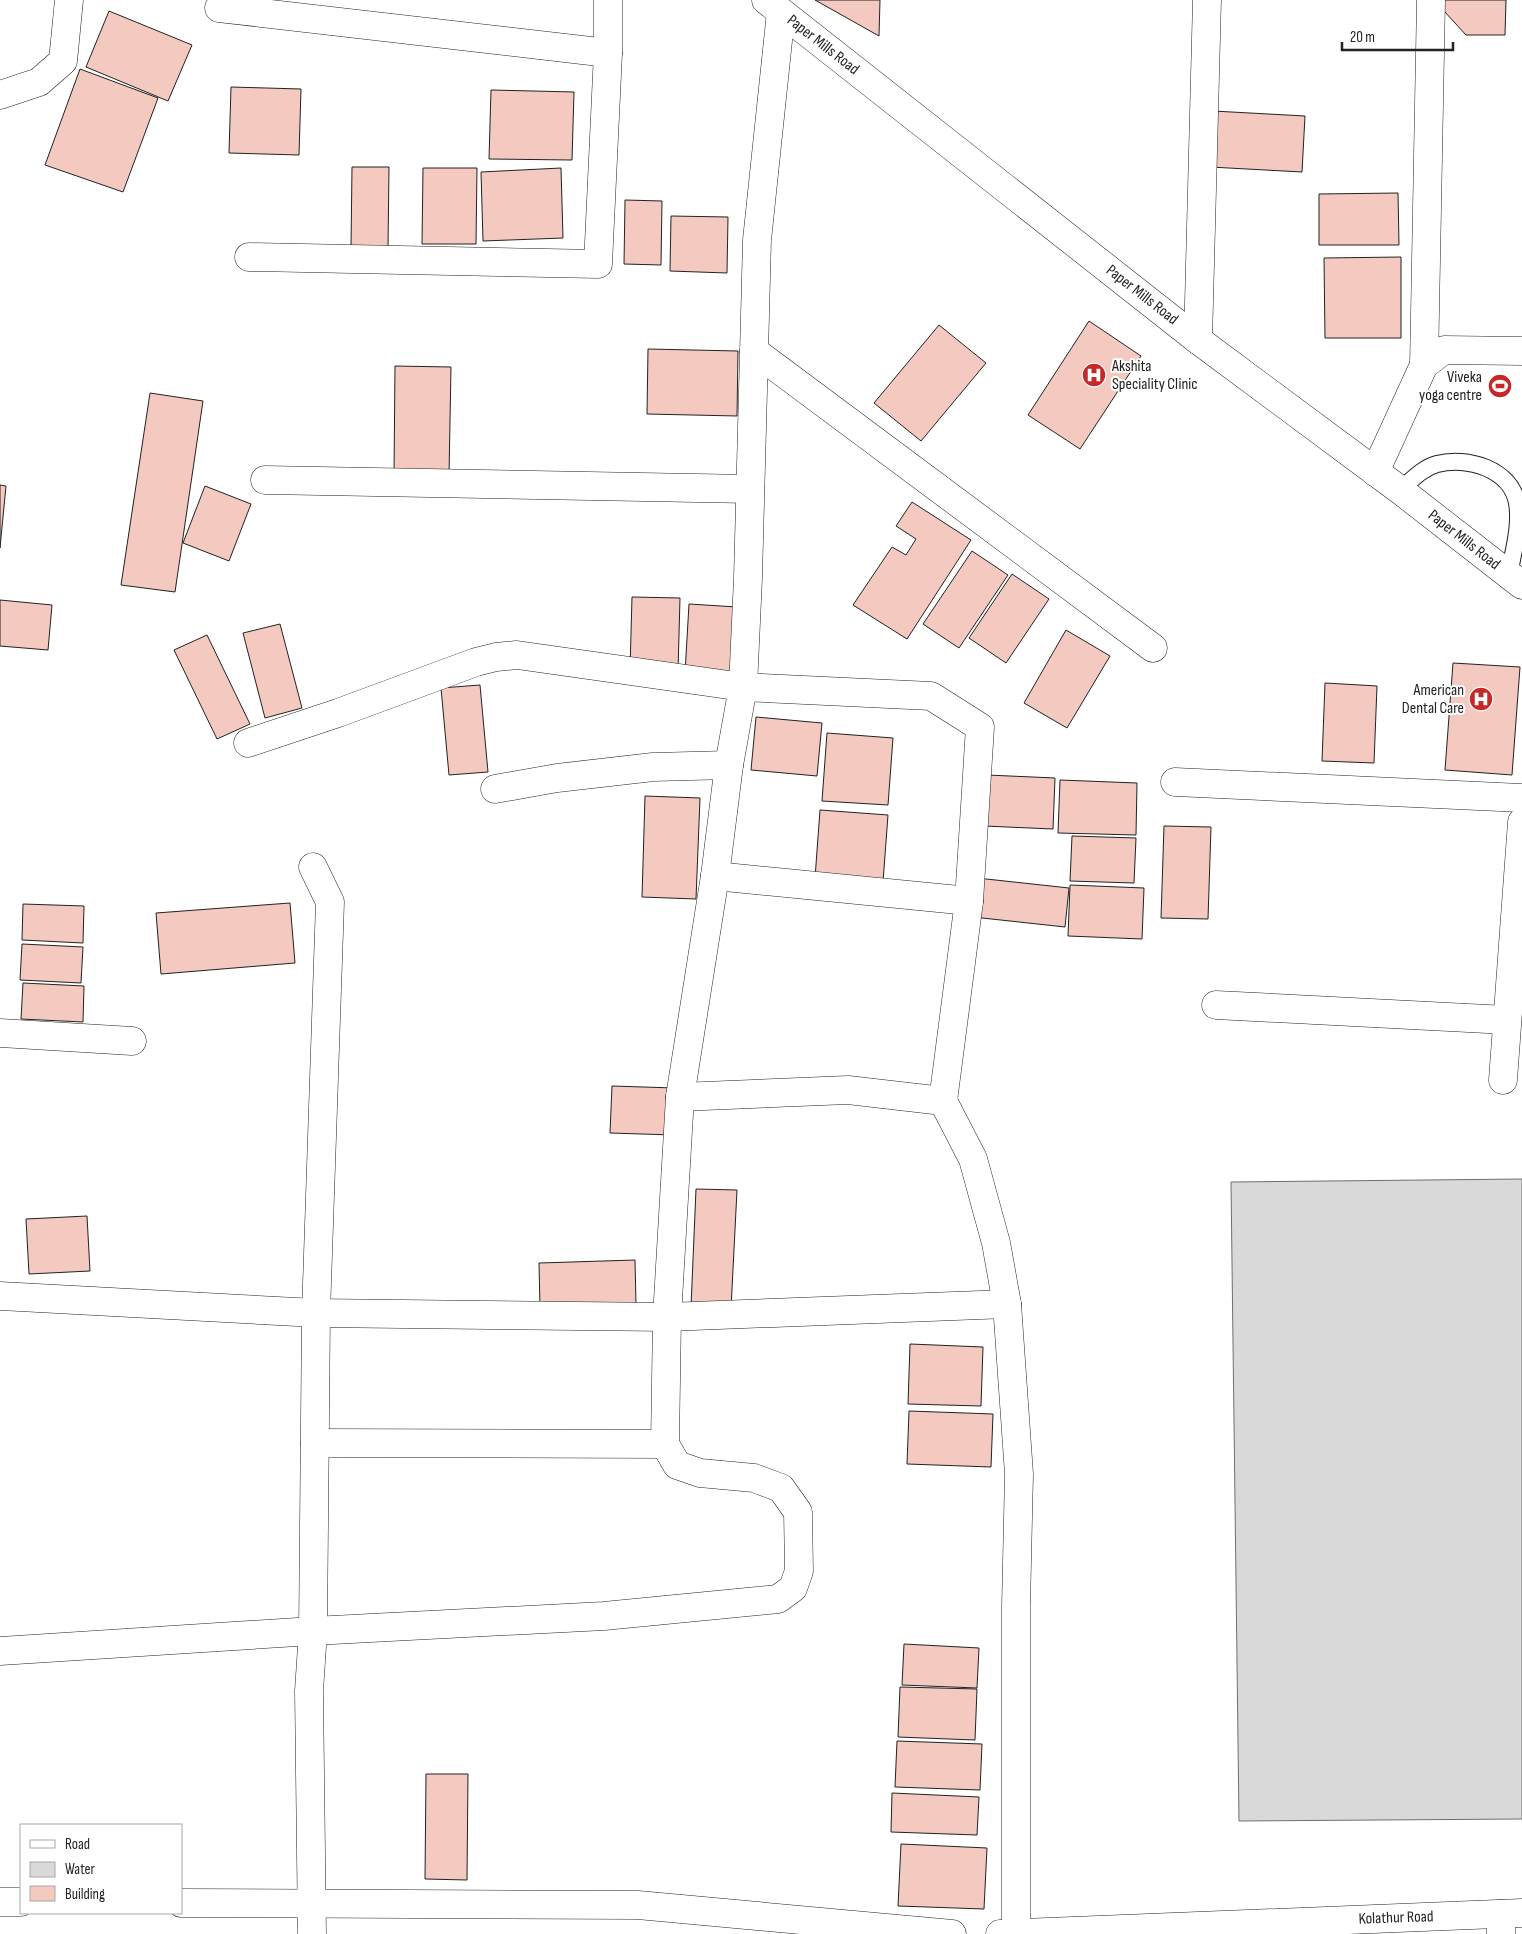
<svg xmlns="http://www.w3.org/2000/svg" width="1522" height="1934" viewBox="0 0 1522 1934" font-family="'Sofia Sans Condensed',sans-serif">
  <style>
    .water { fill: #d9d9d9; stroke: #6f6f6f }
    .building { fill: #f3c9c0; stroke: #222 }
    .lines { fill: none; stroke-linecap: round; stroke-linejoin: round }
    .service-casing { stroke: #222; stroke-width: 18 }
    .minor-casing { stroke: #222; stroke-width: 29 }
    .secondary-casing { stroke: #222; stroke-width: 29 }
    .service { stroke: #fff; stroke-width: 16 }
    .minor { stroke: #fff; stroke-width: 28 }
    .secondary { stroke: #fff; stroke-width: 28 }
    .labels { text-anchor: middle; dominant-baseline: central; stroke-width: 4; stroke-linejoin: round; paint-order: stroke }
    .street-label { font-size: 16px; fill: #222; stroke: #fff }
    .poi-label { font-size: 16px; fill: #222; stroke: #fff; text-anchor: end }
  </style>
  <rect width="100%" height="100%" fill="#fff"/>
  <polygon class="water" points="1522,1179 1522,1819 1239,1821 1231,1182"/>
  <g class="building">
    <polygon points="815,0 880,0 879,36"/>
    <polygon points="1444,0 1506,0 1505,35 1466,35 1444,11"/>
    <polygon points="109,11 192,45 168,101 86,67"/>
    <polygon points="80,69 158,98 123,192 45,165"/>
    <polygon points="231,87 301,89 299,155 229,153"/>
    <polygon points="491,90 574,92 572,160 489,159"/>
    <polygon points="1213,111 1305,116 1302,172 1210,167"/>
    <polygon points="352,167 389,167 388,248 351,247"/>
    <polygon points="423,168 477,168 476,244 422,244"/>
    <polygon points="561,168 563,238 483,241 481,172"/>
    <polygon points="1398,193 1399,245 1319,245 1319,194"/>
    <polygon points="625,200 662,201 661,265 624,264"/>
    <polygon points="671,216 728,217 727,273 670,271"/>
    <polygon points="1401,257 1401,338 1325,338 1324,258"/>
    <polygon points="1089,321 1141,356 1080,449 1028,415"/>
    <polygon points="939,325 986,363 921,441 874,403"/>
    <polygon points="648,349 738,351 737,416 647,414"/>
    <polygon points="395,366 451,367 449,475 394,474"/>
    <polygon points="150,393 203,401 175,592 121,585"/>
    <polygon points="0,485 6,486 0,548"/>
    <polygon points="205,486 251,504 229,561 183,543"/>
    <polygon points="912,502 971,540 907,639 853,605 892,547 906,555 916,539 896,526"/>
    <polygon points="972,551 1008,575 959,648 923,624"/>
    <polygon points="1012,574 1049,599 1006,663 969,638"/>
    <polygon points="632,597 680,598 678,671 630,669"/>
    <polygon points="0,600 52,605 48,650 0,646"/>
    <polygon points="689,604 737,607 732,676 685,673"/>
    <polygon points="280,624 302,708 265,718 243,633"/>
    <polygon points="1066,630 1110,656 1067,728 1024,703"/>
    <polygon points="207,635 250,724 217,739 174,650"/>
    <polygon points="1453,663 1520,667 1512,775 1445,770"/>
    <polygon points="1325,683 1377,686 1374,763 1322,761"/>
    <polygon points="480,685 488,772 449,775 441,688"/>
    <polygon points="756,717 822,723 817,776 751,770"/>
    <polygon points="827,733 893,738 888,805 822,801"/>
    <polygon points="987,775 1055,778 1053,829 984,826"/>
    <polygon points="1060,780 1137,783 1136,835 1058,833"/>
    <polygon points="645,796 700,798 696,899 642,897"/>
    <polygon points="820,810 888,815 883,882 815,878"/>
    <polygon points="1164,826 1211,827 1208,919 1161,918"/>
    <polygon points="1072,836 1136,838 1134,883 1070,881"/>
    <polygon points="977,878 1069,888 1065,927 973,917"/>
    <polygon points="1070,885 1144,888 1142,939 1068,936"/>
    <polygon points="290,903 295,963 161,974 156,913"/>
    <polygon points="23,904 84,906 83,943 22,940"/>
    <polygon points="22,944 83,947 81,983 20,980"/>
    <polygon points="23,983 84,986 83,1022 21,1019"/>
    <polygon points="612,1086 675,1088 673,1135 610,1133"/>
    <polygon points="696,1189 737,1190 731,1309 691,1307"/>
    <polygon points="87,1216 90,1271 29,1274 26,1219"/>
    <polygon points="635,1260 636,1304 540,1308 539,1263"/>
    <polygon points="910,1344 983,1347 981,1406 908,1404"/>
    <polygon points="909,1411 993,1414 991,1467 907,1464"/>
    <polygon points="904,1644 979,1648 977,1688 902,1685"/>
    <polygon points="900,1687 977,1689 975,1740 898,1737"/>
    <polygon points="897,1741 982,1744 980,1790 895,1787"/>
    <polygon points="426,1774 468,1774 467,1880 425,1879"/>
    <polygon points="892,1793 979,1797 977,1835 891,1832"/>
    <polygon points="901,1844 987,1848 984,1909 898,1906"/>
  </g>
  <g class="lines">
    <g class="service-casing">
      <path id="service" d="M1400 490C1411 481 1422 468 1437 464 1467 456 1511 469 1517 503 1521 526 1513 552 1509 575"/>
    </g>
    <g class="minor-casing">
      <g id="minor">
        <polyline points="219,8 608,53"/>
        <polyline points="0,95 39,82 63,61 69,0"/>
        <polyline points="249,257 598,264 608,53 608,0"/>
        <polyline points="1198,340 1207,0"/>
        <polyline points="754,351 1153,648"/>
        <polyline points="1424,365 1431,0"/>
        <polyline points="1375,472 1424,365 1444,350 1522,351"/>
        <polyline points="265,480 750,489"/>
        <polyline points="248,743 338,713 476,662 496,657 517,655 743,687 931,696 980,727 969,901 715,876"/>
        <polyline points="1175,782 1522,798"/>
        <polyline points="495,789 557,778 653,767 729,765"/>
        <polyline points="1216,1005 1507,1020"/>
        <polyline points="0,1033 132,1041"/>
        <polyline points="1503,1080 1522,822"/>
        <polyline points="680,1097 715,876 729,765 743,687 748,578 757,240 781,12"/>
        <polyline points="943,1101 969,901"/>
        <polyline points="0,1296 316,1313 330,902 313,867"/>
        <polyline points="315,1443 665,1444"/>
        <polyline points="0,1651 313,1631 604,1616 778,1599 793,1588 799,1571 798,1512 781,1488 754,1478 700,1473 677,1465 665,1444 667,1317 1007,1304"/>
        <polyline points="0,1902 21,1902"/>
        <polyline points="181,1903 638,1905 952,1934"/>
        <polyline points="1501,1914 1501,1934"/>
        <polyline points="312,1934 309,1691 313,1631 316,1313 667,1317 680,1097 848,1090 943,1101 973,1159 996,1243 1007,1304 1019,1474 1016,1606 1016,1933"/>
      </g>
    </g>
    <g class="secondary-casing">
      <g id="secondary">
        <polyline points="766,0 1198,340 1400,490 1522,585"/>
        <polyline points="1000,1934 1522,1913"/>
      </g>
    </g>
    <use href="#service" class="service"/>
    <use href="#minor" class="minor"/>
    <use href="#secondary" class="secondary"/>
  </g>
  <defs>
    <g id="hospital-disc" transform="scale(1.25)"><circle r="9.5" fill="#c62828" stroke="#fff"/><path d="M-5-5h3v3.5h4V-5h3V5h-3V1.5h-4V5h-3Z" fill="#fff"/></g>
    <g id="stadium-disc" transform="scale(1.25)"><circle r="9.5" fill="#c62828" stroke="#fff"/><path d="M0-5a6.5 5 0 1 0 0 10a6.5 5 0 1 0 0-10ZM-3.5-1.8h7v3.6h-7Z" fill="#fff"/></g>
  </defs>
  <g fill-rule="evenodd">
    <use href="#hospital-disc" x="1094" y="375"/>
    <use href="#stadium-disc" x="1500" y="386"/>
    <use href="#hospital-disc" x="1481" y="699"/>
  </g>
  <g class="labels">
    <g class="street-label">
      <text transform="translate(823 45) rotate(38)">Paper Mills Road</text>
      <text transform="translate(1142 295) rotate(38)">Paper Mills Road</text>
      <text transform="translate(1464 540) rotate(38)">Paper Mills Road</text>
      <text transform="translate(1396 1918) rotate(-2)">Kolathur Road</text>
    </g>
    <g class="poi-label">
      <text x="1112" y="366" text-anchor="start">Akshita<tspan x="1112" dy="18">Speciality Clinic</tspan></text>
      <text x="1482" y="377">Viveka<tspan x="1482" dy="18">yoga centre</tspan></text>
      <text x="1464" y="690">American<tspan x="1464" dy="18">Dental Care</tspan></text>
    </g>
  </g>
  <rect x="20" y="1824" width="162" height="90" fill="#ffffff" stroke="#a7a7a7"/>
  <rect x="30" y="1840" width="25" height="8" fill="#ffffff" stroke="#a7a7a7"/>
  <text x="65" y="1849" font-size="15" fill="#222222">Road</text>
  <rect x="30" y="1862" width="25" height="15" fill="#d9d9d9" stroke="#a7a7a7"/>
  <text x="65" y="1874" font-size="15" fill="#222222">Water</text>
  <rect x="30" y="1886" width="25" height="15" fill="#f3c9c0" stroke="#a7a7a7"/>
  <text x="65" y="1899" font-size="15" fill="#222222">Building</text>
  <path d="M1342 42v8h111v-8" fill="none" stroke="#222222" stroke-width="2.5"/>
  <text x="1350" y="42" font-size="15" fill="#222222" stroke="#ffffff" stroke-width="4" paint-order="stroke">20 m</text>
</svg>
